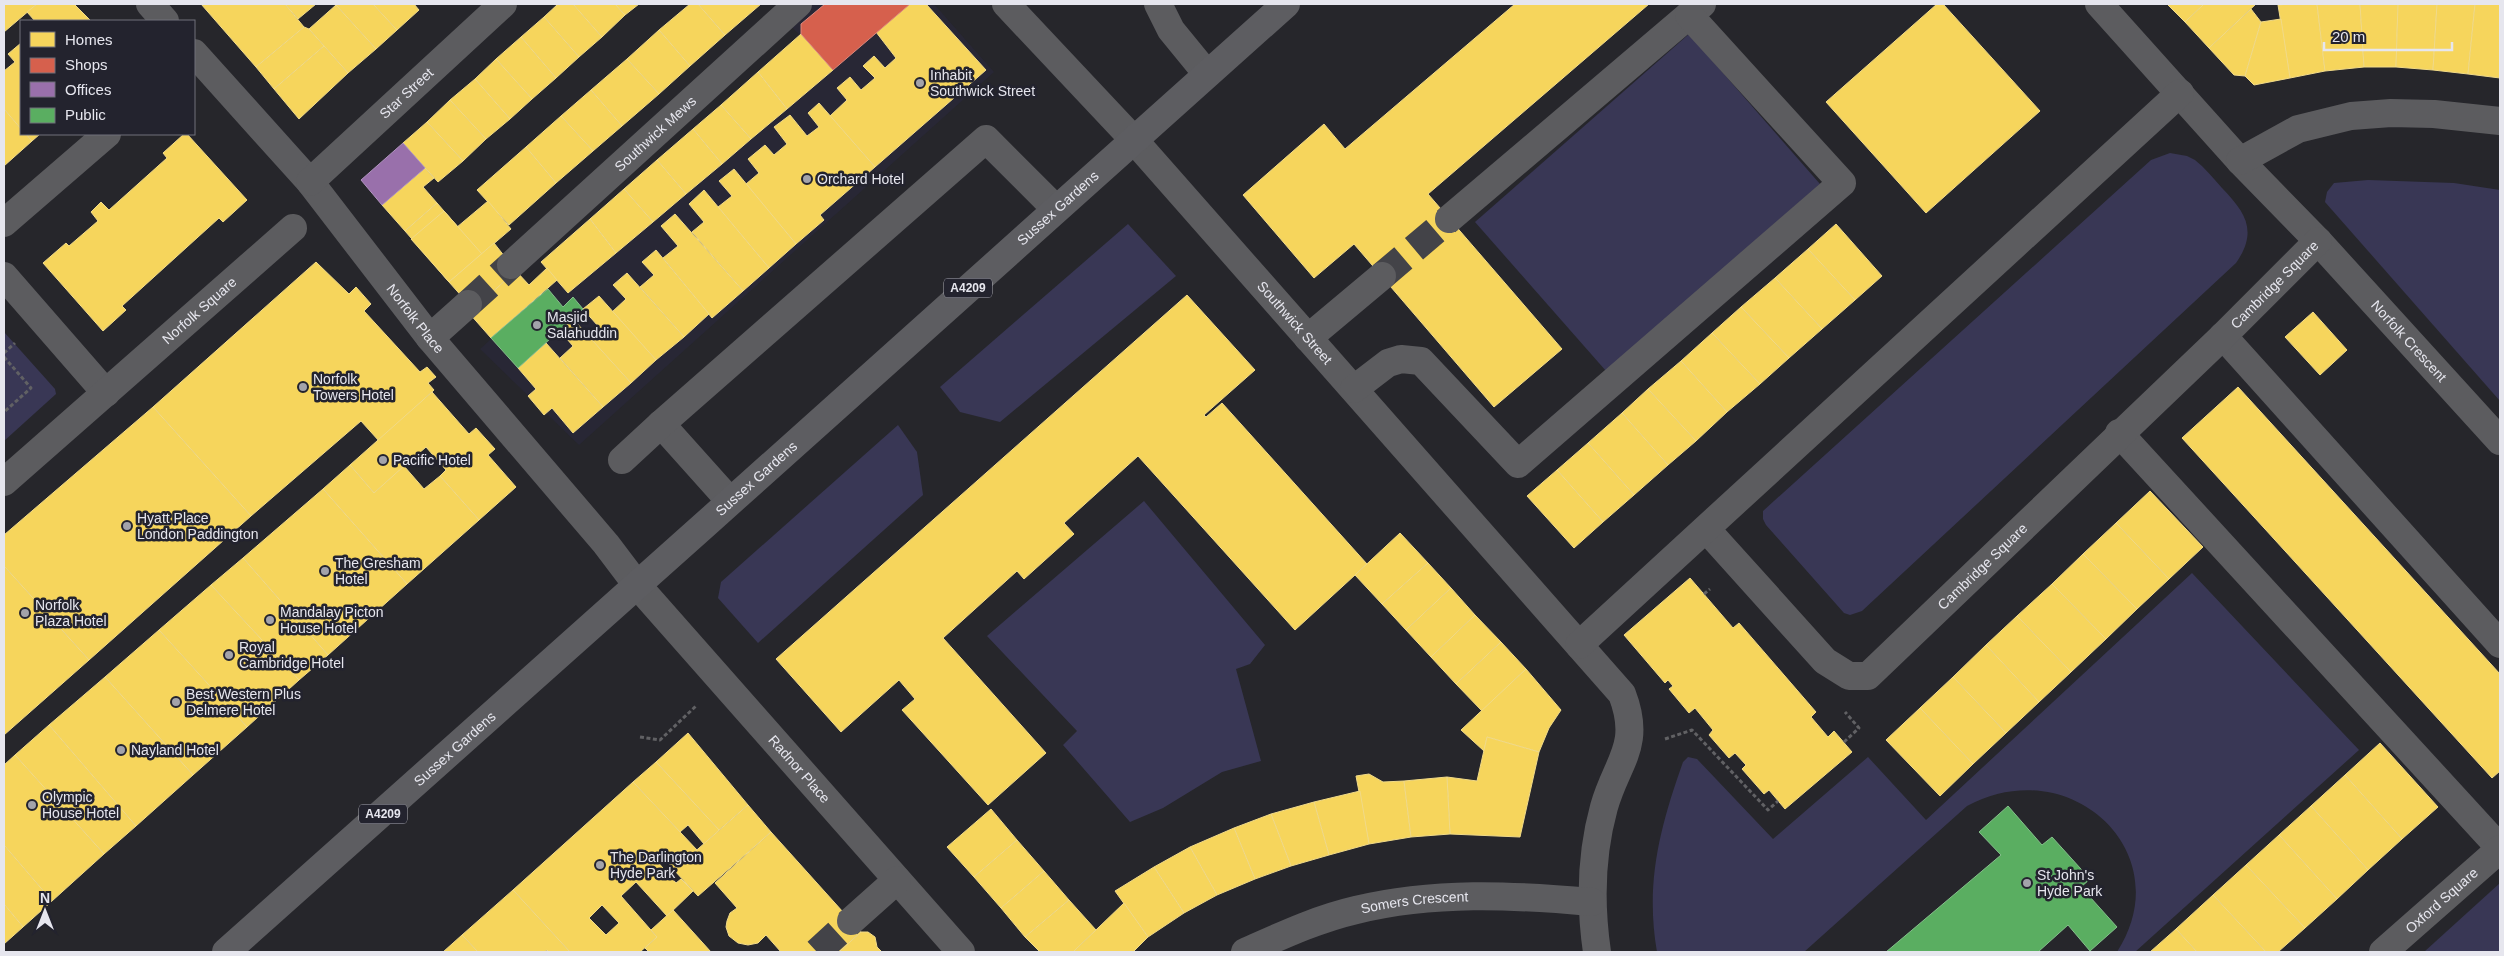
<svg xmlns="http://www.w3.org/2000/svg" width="2504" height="956" viewBox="0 0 2504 956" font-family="Arial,sans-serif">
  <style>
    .built { fill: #282735 }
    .green { fill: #393755 }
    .homes { fill: #f6d55c; stroke: #f1da88; fill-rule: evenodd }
    .shops { fill: #d6604d; stroke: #db887d }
    .offices { fill: #9970ab; stroke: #b093bf }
    .public { fill: #5aae61; stroke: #84bf8b }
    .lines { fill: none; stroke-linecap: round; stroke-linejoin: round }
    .minor-tunnel { stroke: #434348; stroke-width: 28; stroke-dasharray: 28 14; stroke-linecap: butt }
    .path { stroke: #616164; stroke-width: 3; stroke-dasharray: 4 2.5; stroke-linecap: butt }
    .minor { stroke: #5c5c5f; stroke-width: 28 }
    .major { stroke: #5d5d61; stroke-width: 28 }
    .poi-dot { fill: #a3a3aa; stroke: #23232e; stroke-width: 2 }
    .labels { text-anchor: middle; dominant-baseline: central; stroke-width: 5; stroke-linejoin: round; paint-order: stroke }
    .shield { fill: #23232e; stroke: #acacb4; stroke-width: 1 }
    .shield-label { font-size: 12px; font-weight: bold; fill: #e6e6ee }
    .poi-label { font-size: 14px; fill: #e6e6ee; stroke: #23232e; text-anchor: start }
    .street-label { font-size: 14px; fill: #e6e6ee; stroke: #23232e }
  </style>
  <rect width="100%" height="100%" fill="#26262b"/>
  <polygon class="built" points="812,4 934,4 994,72 579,445 480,349 557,280 568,293 833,70 789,24"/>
  <g class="green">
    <polygon points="1689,34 1820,184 1606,371 1475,222"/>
    <path d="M2170 153 2187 156 2195 160C2205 168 2213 178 2222 188 2246 213 2258 231 2236 263L1862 611 1850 615 1844 613 1766 525 1763 519V511L2151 160Z"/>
    <polygon points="2368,180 2454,183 2500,190 2500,401 2325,202 2327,192 2334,183"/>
    <polygon points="1128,224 1176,276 1000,422 960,412 940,387"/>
    <polygon points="4,332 55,389 56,394 4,441"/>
    <polygon points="898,425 917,452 923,495 758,643 718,598 721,582"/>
    <polygon points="1144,501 1265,645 1250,664 1236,669 1261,761 1222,772 1163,808 1130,822 1063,745 1077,731 987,636"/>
    <path d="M2192 573 2359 750 2135 952H2117C2181 853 2070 750 1967 806L1804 952H1657C1645 883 1660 827 1683 762L1688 757 1697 759 1773 839 1868 757 1926 820Z"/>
    <polygon points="2500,883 2500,952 2424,952"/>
  </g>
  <g class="homes">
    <polygon points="4,4 37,4 4,32"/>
    <polygon points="37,4 74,4 91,21 35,21 27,12"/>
    <polygon points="201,4 285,4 304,27 256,67"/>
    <polygon points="285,4 316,4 298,19"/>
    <polygon points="338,4 373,4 397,30 376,49 336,5"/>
    <polygon points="373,4 414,4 419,10 397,30"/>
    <polygon points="558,4 573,4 602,37 579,57 544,17"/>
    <polygon points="573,4 615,4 625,15 602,37"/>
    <polygon points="615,4 639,4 625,15"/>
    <polygon points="690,4 698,4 725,35 690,66 659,30"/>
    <polygon points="698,4 761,4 725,35"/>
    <polygon points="910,4 926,4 986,70 875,167 830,116 847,100 837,88 850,77 861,90 875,78 863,66 874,56 885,68 896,58 876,32"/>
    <polygon points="1515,4 1649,4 1428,194 1562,349 1494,407 1354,244 1314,278 1243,195 1324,124 1345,149"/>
    <polygon points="1937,4 1943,4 2040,111 1926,213 1826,102"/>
    <polygon points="2167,4 2204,4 2185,22"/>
    <polygon points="2204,4 2256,4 2209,48 2185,22"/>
    <polygon points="2289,4 2317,4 2325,71 2290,78 2278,5"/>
    <polygon points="2317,4 2360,4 2364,67 2325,71"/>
    <polygon points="2360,4 2398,4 2396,67 2364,67"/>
    <polygon points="2398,4 2437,4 2433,70 2396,67"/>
    <polygon points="2437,4 2475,4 2468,74 2433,70"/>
    <polygon points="2475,4 2500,4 2500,78 2468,74"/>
    <polygon points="336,5 376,49 348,73 309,29"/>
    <polygon points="2251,9 2261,22 2245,76 2234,75 2209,48"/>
    <polygon points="544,17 579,57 556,78 521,37"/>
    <polygon points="2281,19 2290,78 2254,85 2245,76 2261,22"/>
    <polygon points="304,27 309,29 324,46 274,89 256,67"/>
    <polygon points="659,30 690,66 659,94 627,59"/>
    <polygon points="801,34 833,70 787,109 758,72"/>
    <polygon points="521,37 556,78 532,99 496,59"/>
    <polygon points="21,43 21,129 4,109 4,71 15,62 8,54"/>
    <polygon points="324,46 348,73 299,119 274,89"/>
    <polygon points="496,59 532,99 510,119 475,79"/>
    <polygon points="627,59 659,94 622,126 591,90"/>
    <polygon points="758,72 787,109 751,139 721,105"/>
    <polygon points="475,79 510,119 486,139 450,100"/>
    <polygon points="591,90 622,126 593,151 561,116"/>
    <polygon points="450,100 486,139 463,161 427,122"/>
    <polygon points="819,103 875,167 820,215 824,220 796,244 746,184 759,173 748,159 765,145 774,155 787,144 774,127 790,115 807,136 819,127 808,113"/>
    <polygon points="721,105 751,139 722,164 693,129"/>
    <polygon points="4,109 21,129 21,134 26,134 32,141 4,166"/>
    <polygon points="561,116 593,151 556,183 526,147"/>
    <polygon points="427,122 463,161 438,182 403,143"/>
    <polygon points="693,129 722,164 686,194 657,160"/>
    <polygon points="26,134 40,134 32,141"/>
    <polygon points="184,134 187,134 247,200 223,222 219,218 122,306 126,310 103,331 43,263 66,243 69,246 98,221 91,212 101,202 109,210 167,158 163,153"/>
    <polygon points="526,147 556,183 509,225 477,190"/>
    <polygon points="657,160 686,194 653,222 624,189"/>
    <polygon points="425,168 434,178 423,187 437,203 405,231 382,205"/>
    <polygon points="734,169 796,244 769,268 718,207 732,196 719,181"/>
    <polygon points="624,189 653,222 616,253 590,219"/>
    <polygon points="704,190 769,268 743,291 692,232 704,222 689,204"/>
    <polygon points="488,201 511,229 449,282 425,254"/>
    <polygon points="437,203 457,226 425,254 405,231"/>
    <polygon points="444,211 482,254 449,282 411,239"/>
    <polygon points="675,214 743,291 712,318 663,258 678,246 661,226"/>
    <polygon points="590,219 616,253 568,293 541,262"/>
    <polygon points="1836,224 1882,276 1855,300 1808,249"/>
    <polygon points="494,243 516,271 473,309 449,282"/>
    <polygon points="1808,249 1855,300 1822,329 1775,278"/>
    <polygon points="656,250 709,314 684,337 640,287 654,275 642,262"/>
    <polygon points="316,262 349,294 356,287 371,304 364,311 420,372 427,367 436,377 428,383 434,390 379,441 361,421 251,516 153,407"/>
    <polygon points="547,268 557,280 491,338 469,313 516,271 529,285"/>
    <polygon points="627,273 684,337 656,360 612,312 626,299 613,285"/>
    <polygon points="1775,278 1822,329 1789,358 1741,307"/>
    <polygon points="1187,295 1255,370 1204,415 1206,417 1222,403 1367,564 1295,630 1138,456 1064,523 1074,534 1024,579 1017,571 943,638 1046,753 988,805 902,710 915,699 899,680 841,732 776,659"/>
    <polygon points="599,296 656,360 631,383 588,336 598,326 583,309"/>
    <polygon points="1741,307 1789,358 1760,384 1712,333"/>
    <polygon points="2313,312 2347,350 2320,375 2285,337"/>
    <polygon points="573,319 631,383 603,407 560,358 573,346 560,331"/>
    <polygon points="1712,333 1760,384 1727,412 1681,361"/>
    <polygon points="546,343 603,407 573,433 552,408 544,415 528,396 536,389 518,368"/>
    <polygon points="1681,361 1727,412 1696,441 1648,389"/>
    <polygon points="2238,387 2500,674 2500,771 2492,778 2182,438"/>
    <polygon points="1648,389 1696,441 1668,465 1622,413"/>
    <polygon points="432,392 469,434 476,428 485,438 495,449 488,455 516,487 479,520 440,476 446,470 426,447 374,493 350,465"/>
    <polygon points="153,407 251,516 89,660 4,566 4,535"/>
    <polygon points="1622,413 1668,465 1634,495 1588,443"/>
    <polygon points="1588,443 1634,495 1603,522 1557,470"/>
    <polygon points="350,465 374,493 404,466 424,489 440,476 479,520 407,584 323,489"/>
    <polygon points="1557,470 1603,522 1574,548 1527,496"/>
    <polygon points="323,489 407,584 328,655 243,558"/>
    <polygon points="2150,491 2203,547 2169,579 2116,523"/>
    <polygon points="2116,523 2169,579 2137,609 2083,554"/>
    <polygon points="1400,533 1428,563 1382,604 1355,575"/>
    <polygon points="2083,554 2137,609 2106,639 2052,584"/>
    <polygon points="243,558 328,655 299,680 211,585"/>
    <polygon points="1428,563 1451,588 1406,630 1382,604"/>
    <polygon points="4,566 89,660 4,735"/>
    <polygon points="1690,578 1733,628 1739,623 1816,712 1811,717 1828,737 1834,731 1852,752 1785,809 1769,790 1764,794 1742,769 1746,765 1735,753 1729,758 1709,735 1713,730 1695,708 1689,713 1669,689 1673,686 1668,680 1665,683 1624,635"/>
    <polygon points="2052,584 2106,639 2071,672 2017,616"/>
    <polygon points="211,585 299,680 247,727 159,630"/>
    <polygon points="1451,588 1475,615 1431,657 1406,630"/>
    <polygon points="1475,615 1501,642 1456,684 1431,657"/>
    <polygon points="2017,616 2071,672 2039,702 1986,645"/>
    <polygon points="159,630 247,727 193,775 105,677"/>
    <polygon points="1501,642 1526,669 1482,711 1456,684"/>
    <polygon points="1986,645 2039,702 2006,733 1953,677"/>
    <polygon points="1526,669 1561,710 1549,728 1539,752 1487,737 1484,751 1461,730"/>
    <polygon points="105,677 193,775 136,826 49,725"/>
    <polygon points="1953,677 2006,733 1973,764 1920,708"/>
    <polygon points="1920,708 1973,764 1940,796 1886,740"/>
    <polygon points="49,725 136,826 104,854 15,755"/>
    <polygon points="688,733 748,805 719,830 656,762"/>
    <polygon points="1487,737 1539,752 1520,837 1450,834 1447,777 1477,781"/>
    <polygon points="2380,743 2438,807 2402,839 2345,775"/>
    <polygon points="15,755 104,854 52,901 4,845 4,765"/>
    <polygon points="656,762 719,830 704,844 688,825 680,832 633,782"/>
    <polygon points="1369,774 1383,782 1404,781 1411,837 1369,844 1356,776"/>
    <polygon points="2345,775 2402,839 2368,870 2311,806"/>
    <polygon points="1447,777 1450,834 1411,837 1404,781"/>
    <path d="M633 782 697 850 674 870 662 854 656 860 676 883 681 879 693 891 667 916 636 882 621 896 657 937 640 952H570L513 890ZM602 905 619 923 606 935 589 918Z"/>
    <polygon points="1360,791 1369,844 1329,855 1314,802"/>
    <polygon points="1314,802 1329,855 1291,866 1271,814"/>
    <polygon points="748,805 771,832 698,896 674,870"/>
    <polygon points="2311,806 2368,870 2337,899 2279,835"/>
    <polygon points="991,809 1017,840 974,877 947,847"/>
    <polygon points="1271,814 1291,866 1255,879 1234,828"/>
    <polygon points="1234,828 1255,879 1217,895 1190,847"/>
    <polygon points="771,832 861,932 839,952 781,952 766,935 758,943 748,945 738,943 729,936 726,927 727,921 730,913 737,908 715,883"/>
    <polygon points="2279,835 2337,899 2305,928 2246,865"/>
    <polygon points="1017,840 1044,871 1001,908 974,877"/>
    <polygon points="4,845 52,901 23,927 4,904"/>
    <polygon points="1190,847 1217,895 1184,913 1154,867"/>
    <polygon points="2246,865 2305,928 2278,952 2266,952 2213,895"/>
    <polygon points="1154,867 1184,913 1148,937 1115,891"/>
    <polygon points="1044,871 1069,900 1025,937 1001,908"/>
    <polygon points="513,890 570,952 549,952 547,950 544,952 478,952 462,935"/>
    <polygon points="2213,895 2266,952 2197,952 2176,929"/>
    <polygon points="1069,900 1096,930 1073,952 1040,952 1025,937"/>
    <polygon points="1124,903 1148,937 1133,952 1073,952"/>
    <polygon points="4,904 23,927 4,944"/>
    <polygon points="673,910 711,952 649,952 645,948 657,937 651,930"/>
    <polygon points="2176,929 2197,952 2150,952"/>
    <polygon points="861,932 868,932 875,937 877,947 882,952 839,952"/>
    <polygon points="462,935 478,952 443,952"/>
  </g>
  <polygon class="shops" points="825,4 910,4 833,70 801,34 801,24"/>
  <polygon class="offices" points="403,143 425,168 382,205 361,180"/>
  <g class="public">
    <polygon points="548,289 563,307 573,297 583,309 518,368 491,338"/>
    <polygon points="2008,806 2042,845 2052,837 2090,879 2081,887 2117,927 2090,951 2068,925 2038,952 1886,952 2001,855 1979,832"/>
  </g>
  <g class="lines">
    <g class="minor-tunnel">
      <polyline points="1382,276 1449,219"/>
      <polyline points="468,304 511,265"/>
      <polyline points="817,952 851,921"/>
    </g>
    <g class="path">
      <polyline points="4,353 15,343"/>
      <polyline points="4,357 31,388 4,412"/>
      <polyline points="1704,594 1710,589"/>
      <polyline points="640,737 660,740 696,706"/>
      <polyline points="1665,739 1692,730 1768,810 1778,801"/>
      <polyline points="1844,742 1859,728 1845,712"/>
    </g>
    <g class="minor">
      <polyline points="150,4 165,21"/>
      <path id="s1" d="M1006 4 1133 139 1622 694C1642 746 1617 761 1604 807 1591 854 1590 904 1597 952"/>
      <polyline points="1158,4 1171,30 1207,74"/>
      <path id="s2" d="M2099 4 2240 161 2318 241 2500 441"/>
      <path id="s3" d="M194 53 310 182 430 338 606 544 637 585 961 952"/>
      <polyline points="2240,161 2298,129 2351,116 2391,113 2434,114 2500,121"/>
      <path id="s4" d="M310 182 503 4"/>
      <polyline points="1449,219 1702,4"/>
      <polyline points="4,223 107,134"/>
      <path id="s5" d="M511 265 798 4"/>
      <polyline points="4,276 106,393"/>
      <polyline points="2223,336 2500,644"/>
      <polyline points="430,338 468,304"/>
      <polyline points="1308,338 1382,276"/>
      <polyline points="1354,389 1388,363 1401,359 1421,361 1518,464 1842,183 1689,15"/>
      <polyline points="661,424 730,501"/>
      <polyline points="2119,433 2500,848"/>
      <polyline points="622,460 661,424 986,139 1056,209"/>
      <path id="s6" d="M4 482 293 228"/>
      <path id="s7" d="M1707 530 1825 661 1849 676H1868L2223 336 2318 241"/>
      <polyline points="1579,645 2180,93"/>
      <polyline points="851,921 897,880"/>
      <path id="s8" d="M1245 952C1281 936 1317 919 1356 910 1434 891 1512 895 1592 902"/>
      <path id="s9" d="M2383 952 2500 849"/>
    </g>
    <path class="major" id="s10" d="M226 952C581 638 932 319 1286 4"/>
  </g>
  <g class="poi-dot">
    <circle cx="920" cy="83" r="5"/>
    <circle cx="807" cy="179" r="5"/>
    <circle cx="537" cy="325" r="5"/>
    <circle cx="303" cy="387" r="5"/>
    <circle cx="383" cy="460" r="5"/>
    <circle cx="127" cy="526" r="5"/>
    <circle cx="325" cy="571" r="5"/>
    <circle cx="25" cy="613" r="5"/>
    <circle cx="270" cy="620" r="5"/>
    <circle cx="229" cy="655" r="5"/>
    <circle cx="176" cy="702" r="5"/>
    <circle cx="121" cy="750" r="5"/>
    <circle cx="32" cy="805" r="5"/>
    <circle cx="600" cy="865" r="5"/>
    <circle cx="2027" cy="883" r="5"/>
  </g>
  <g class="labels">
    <g class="shield">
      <rect x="944" y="278.5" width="48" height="19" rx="4"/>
      <rect x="359" y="804.5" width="48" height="19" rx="4"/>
    </g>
    <g class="shield-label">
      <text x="968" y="288">A4209</text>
      <text x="383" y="814">A4209</text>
    </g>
    <g class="poi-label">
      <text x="930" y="75">Inhabit<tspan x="930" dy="16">Southwick Street</tspan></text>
      <text x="817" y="179">Orchard Hotel</text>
      <text x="547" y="317">Masjid<tspan x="547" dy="16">Salahuddin</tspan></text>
      <text x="313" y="379">Norfolk<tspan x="313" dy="16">Towers Hotel</tspan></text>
      <text x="393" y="460">Pacific Hotel</text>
      <text x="137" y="518">Hyatt Place<tspan x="137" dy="16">London Paddington</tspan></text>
      <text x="335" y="563">The Gresham<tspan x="335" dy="16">Hotel</tspan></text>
      <text x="35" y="605">Norfolk<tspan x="35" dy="16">Plaza Hotel</tspan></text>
      <text x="280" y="612">Mandalay Picton<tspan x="280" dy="16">House Hotel</tspan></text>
      <text x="239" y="647">Royal<tspan x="239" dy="16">Cambridge Hotel</tspan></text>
      <text x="186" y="694">Best Western Plus<tspan x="186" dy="16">Delmere Hotel</tspan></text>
      <text x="131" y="750">Nayland Hotel</text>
      <text x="42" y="797">Olympic<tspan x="42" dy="16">House Hotel</tspan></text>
      <text x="610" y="857">The Darlington<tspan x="610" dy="16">Hyde Park</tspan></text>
      <text x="2037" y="875">St John's<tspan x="2037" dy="16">Hyde Park</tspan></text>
    </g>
    <g class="street-label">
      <text stroke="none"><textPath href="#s4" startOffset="131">Star Street</textPath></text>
      <text stroke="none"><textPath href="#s5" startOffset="195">Southwick Mews</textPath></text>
      <text stroke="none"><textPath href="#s10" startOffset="1116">Sussex Gardens</textPath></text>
      <text stroke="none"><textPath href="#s7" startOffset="788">Cambridge Square</textPath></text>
      <text stroke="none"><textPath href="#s6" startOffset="260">Norfolk Square</textPath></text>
      <text stroke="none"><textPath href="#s3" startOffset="346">Norfolk Place</textPath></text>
      <text stroke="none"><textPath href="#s1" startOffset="430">Southwick Street</textPath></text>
      <text stroke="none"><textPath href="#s2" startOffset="458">Norfolk Crescent</textPath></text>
      <text stroke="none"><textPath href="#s10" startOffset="711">Sussex Gardens</textPath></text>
      <text stroke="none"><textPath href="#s7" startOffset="382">Cambridge Square</textPath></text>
      <text stroke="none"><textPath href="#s10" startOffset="306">Sussex Gardens</textPath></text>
      <text stroke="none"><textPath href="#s3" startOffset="938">Radnor Place</textPath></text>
      <text stroke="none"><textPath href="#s9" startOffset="78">Oxford Square</textPath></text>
      <text stroke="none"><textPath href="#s8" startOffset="178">Somers Crescent</textPath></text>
    </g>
  </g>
  <rect width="2504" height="956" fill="none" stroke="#e6e6ee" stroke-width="10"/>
  <rect x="20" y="20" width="175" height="115" fill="#23232e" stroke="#71717b"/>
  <rect x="30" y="32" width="25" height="15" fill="#f6d55c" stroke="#71717b"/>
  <text x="65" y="45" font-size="15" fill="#e6e6ee">Homes</text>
  <rect x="30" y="58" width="25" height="15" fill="#d6604d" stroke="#71717b"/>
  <text x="65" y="70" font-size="15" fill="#e6e6ee">Shops</text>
  <rect x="30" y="82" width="25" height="15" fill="#9970ab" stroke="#71717b"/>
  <text x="65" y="95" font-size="15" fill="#e6e6ee">Offices</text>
  <rect x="30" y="108" width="25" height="15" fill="#5aae61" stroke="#71717b"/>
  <text x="65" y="120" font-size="15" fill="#e6e6ee">Public</text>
  <g transform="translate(45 911)" stroke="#23232e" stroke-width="4" paint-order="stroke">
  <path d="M0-4L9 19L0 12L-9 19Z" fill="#e6e6ee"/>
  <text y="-8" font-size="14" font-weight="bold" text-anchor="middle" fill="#e6e6ee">N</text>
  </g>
  <path d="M2324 42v8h128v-8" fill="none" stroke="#e6e6ee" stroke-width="2.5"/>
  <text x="2332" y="42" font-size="15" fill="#e6e6ee" stroke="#23232e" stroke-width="4" paint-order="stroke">20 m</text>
</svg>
